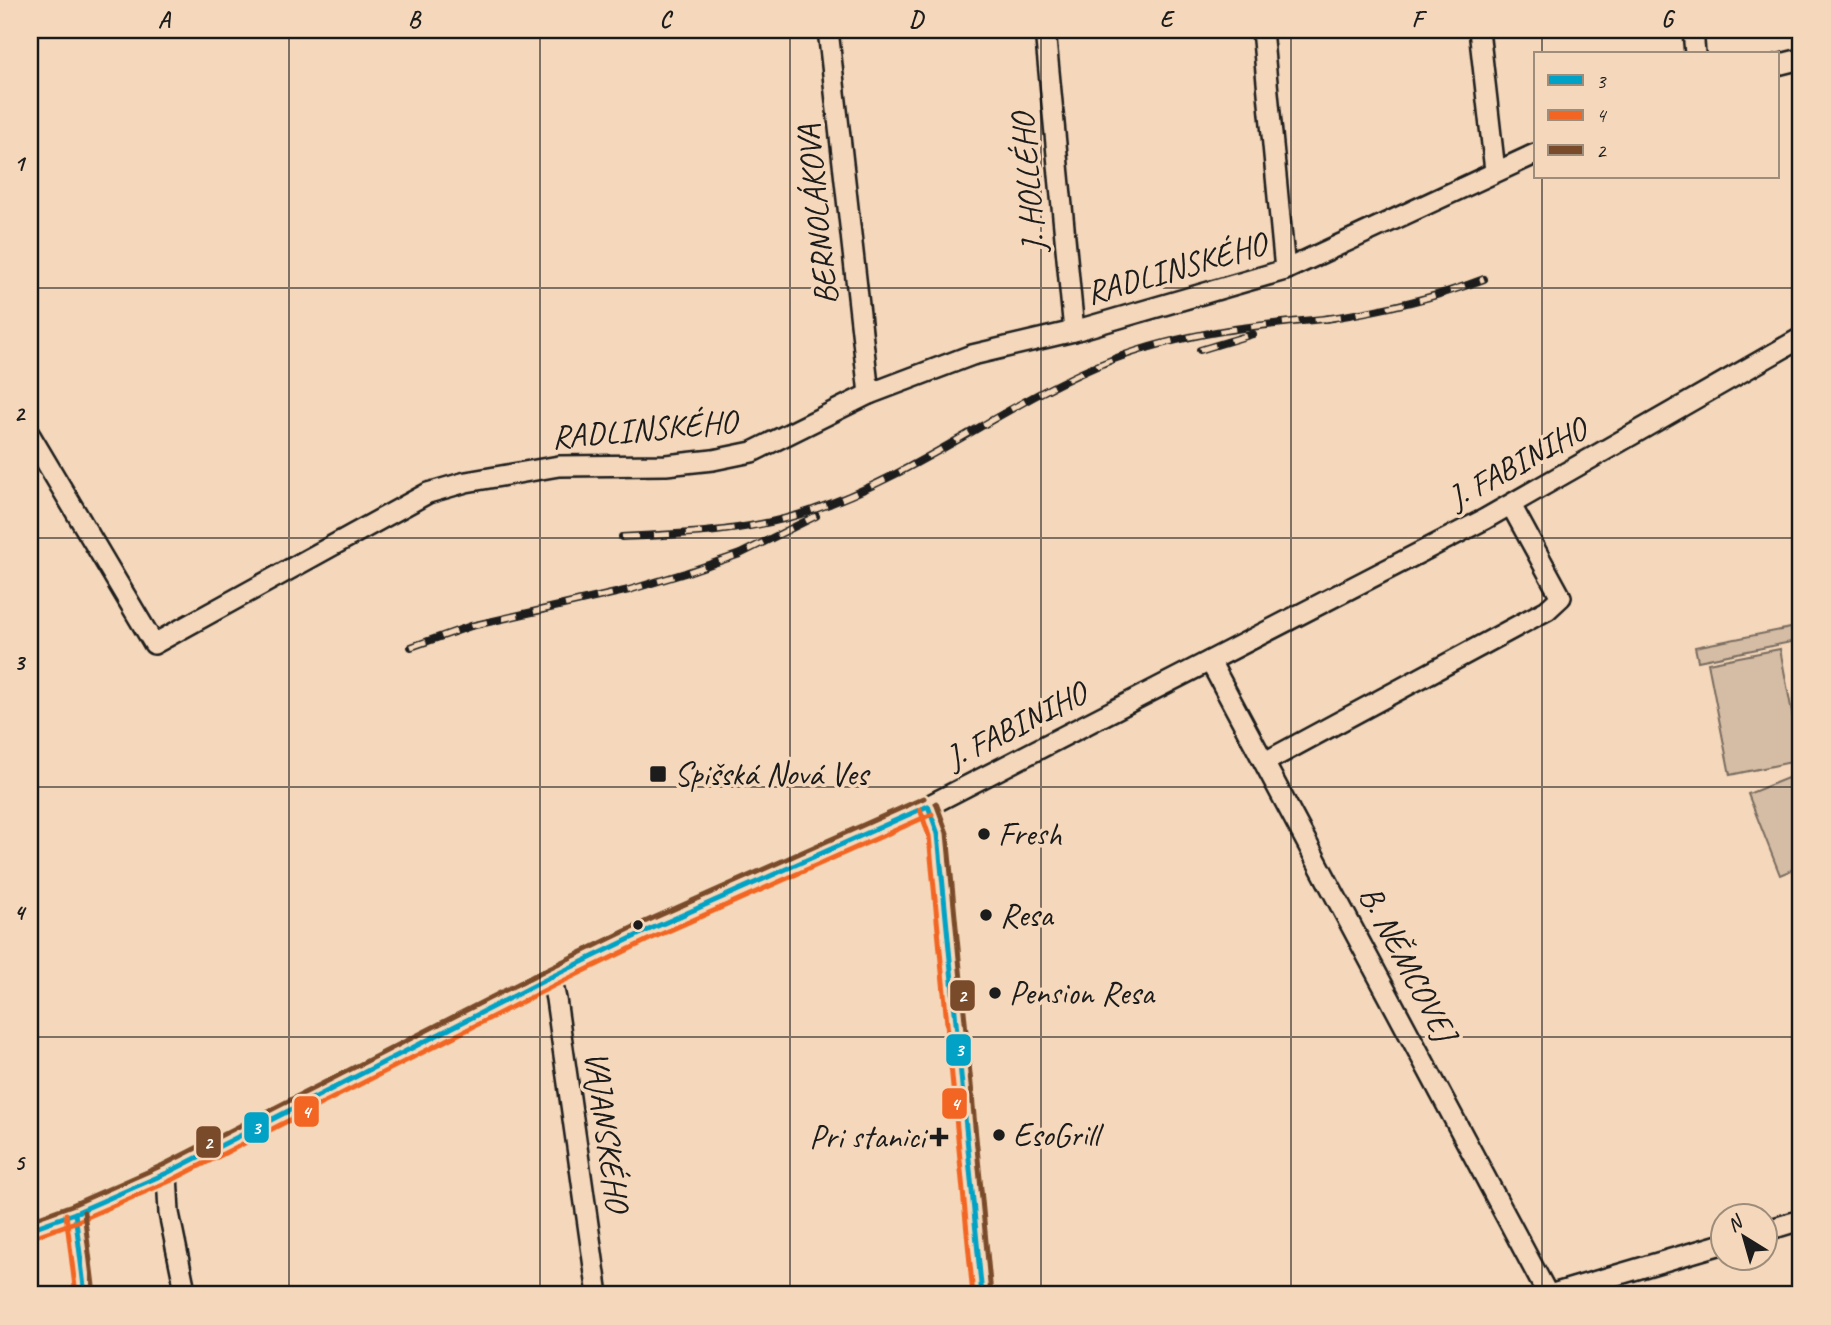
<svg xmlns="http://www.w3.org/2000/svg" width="1831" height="1325" viewBox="0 0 1831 1325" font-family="Caveat,sans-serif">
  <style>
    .green { fill: #d5bca4; stroke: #786c60; stroke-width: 2 }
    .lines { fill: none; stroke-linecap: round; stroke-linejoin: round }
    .street-casing { stroke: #1c1c1c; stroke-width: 24 }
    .street { stroke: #f5d8bb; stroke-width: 19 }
    .rail-casing { stroke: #1c1c1c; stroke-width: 8 }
    .rail { stroke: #f5d8bb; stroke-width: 5; stroke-dasharray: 16; stroke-linecap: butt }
    .bus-1-casing { stroke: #f5d8bb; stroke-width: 10 }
    .bus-2-casing { stroke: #f5d8bb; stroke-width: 10 }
    .bus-3-casing { stroke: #f5d8bb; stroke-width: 10 }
    .bus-1 { stroke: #01a2c5; stroke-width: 5 }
    .bus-2 { stroke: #f26522; stroke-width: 5 }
    .bus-3 { stroke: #7a4b2a; stroke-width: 5 }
    .grid { fill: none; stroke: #1c1c1c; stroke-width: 2; stroke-opacity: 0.55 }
    .poi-dot { fill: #1c1c1c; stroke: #f5d8bb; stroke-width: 2.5 }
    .labels { text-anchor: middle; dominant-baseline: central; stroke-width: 7; stroke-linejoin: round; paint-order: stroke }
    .street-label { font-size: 33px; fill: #1c1c1c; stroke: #f5d8bb }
    .poi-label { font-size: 33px; fill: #1c1c1c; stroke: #f5d8bb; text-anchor: start }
    .line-badge { stroke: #f5d8bb; stroke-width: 2.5 }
    .badge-label { font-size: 19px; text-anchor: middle; font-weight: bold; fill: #fff }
    .neatline { fill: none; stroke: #1c1c1c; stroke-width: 2.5 }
    .grid-label { font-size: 23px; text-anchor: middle; font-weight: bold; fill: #1c1c1c }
  </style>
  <rect width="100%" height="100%" fill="#f5d8bb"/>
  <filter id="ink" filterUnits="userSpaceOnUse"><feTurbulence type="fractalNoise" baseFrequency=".0143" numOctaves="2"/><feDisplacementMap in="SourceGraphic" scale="14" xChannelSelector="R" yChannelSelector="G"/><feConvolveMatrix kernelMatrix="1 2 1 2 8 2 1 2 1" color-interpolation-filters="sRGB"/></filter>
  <g filter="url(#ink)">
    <g class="green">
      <polygon points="1801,626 1801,640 1698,661 1695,647"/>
      <polygon points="1780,649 1801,760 1730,775 1708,663"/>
      <polygon points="1790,777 1801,804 1801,866 1780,875 1748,794"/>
    </g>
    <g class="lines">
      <g class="street-casing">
        <g id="street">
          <polyline points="828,30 869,394"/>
          <polyline points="1045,30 1074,331"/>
          <polyline points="1262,30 1285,270"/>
          <polyline points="1479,30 1495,171"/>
          <polyline points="1693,30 1695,54"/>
          <polyline points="1777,65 1801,59"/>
          <polyline points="30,435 154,644 428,493 466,482 559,466 666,465 713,460 752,452 869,394 972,355 1074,331 1285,270 1535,154"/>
          <polyline points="1210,661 1548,1295"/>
          <polyline points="1265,762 1547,610 1561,597 1511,505"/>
          <polyline points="928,806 938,834 982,1295"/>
          <polyline points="551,977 556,999 598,1295"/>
          <polyline points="167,1173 169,1213 186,1295"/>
          <polyline points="30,1229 75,1213 167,1173 551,977 644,932 928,806 1485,519 1801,338"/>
          <polyline points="1764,1231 1801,1220"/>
          <polyline points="1549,1295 1722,1244"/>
        </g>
      </g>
      <use href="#street" class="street"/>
      <g class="rail-casing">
        <g id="rail">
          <path d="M1325 319C1379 311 1432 299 1484 279"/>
          <polyline points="1200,350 1253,334"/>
          <path d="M622 537C686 534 749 532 810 511 918 475 1008 400 1114 359 1185 332 1258 325 1333 318"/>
          <polyline points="411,647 471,626 629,590 685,573 740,554 816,516"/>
        </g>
      </g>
      <use href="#rail" class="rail"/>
      <g class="bus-1-casing">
        <g id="bus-1">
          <polyline points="928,806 938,834 982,1295"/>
          <polyline points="75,1213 85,1295"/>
          <polyline points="30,1229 75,1213 167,1173 551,977 644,932 928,806"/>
        </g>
      </g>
      <g class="bus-2-casing">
        <g id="bus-2">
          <polyline points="920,809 929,836 973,1295"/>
          <polyline points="66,1214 76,1295"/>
          <polyline points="33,1237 78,1221 170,1181 555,985 648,940 932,814"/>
        </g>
      </g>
      <g class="bus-3-casing">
        <g id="bus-3">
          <polyline points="936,803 947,833 991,1294"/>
          <polyline points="84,1212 94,1294"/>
          <polyline points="30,1220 72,1205 163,1165 547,969 640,924 924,798"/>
        </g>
      </g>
      <use href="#bus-1" class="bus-1"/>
      <use href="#bus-2" class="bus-2"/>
      <use href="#bus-3" class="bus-3"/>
    </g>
  </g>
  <path class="grid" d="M289 30V1295M540 30V1295M790 30V1295M1041 30V1295M1291 30V1295M1542 30V54M1542 177V1295M30 288H1801M30 538H1801M30 787H1801M30 1037H1801"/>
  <g class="poi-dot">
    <rect x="649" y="765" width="18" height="18" rx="3.5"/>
    <circle cx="984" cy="834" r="7"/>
    <circle cx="986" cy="915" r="7"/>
    <circle cx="638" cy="925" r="6"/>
    <circle cx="995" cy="993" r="7"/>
    <circle cx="999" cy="1135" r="7"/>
    <path d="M935.5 1126.5h7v7h7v7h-7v7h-7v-7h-7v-7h7z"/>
  </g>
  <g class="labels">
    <g class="street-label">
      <text transform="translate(1028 183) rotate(-95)">J. HOLLÉHO</text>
      <text transform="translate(817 215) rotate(-96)">BERNOLÁKOVA</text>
      <text transform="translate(1176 268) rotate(-16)">RADLINSKÉHO</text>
      <text transform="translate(644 429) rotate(-5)">RADLINSKÉHO</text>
      <text transform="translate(1517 463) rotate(-29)">J. FABINIHO</text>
      <text transform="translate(1016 725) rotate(-27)">J. FABINIHO</text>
      <text transform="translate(1408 963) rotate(62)">B. NĚMCOVEJ</text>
      <text transform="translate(607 1131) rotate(82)">VAJANSKÉHO</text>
    </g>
    <g class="poi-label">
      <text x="674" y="774">Spišská Nová Ves</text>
      <text x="998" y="834">Fresh</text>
      <text x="1000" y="915">Resa</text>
      <text x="1009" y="993">Pension Resa</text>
      <text x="1013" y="1135">EsoGrill</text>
      <text x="925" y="1137" text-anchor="end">Pri stanici</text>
    </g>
  </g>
  <g class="line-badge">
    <rect x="949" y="979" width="27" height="33" rx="7" fill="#7a4b2a"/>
    <rect x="945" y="1033" width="27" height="34" rx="7" fill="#01a2c5"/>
    <rect x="941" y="1087" width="27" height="33" rx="7" fill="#f26522"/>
    <rect x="293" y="1095" width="27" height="33" rx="7" fill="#f26522"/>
    <rect x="243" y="1111" width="27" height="33" rx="7" fill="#01a2c5"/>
    <rect x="195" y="1125" width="27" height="34" rx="7" fill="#7a4b2a"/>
  </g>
  <g class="badge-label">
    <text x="962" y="1002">2</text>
    <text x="959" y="1056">3</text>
    <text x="955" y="1110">4</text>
    <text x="306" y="1118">4</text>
    <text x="256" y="1134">3</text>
    <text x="208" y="1149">2</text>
  </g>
  <rect width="1831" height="1325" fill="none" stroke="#f5d8bb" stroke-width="77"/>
  <rect x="1534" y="52" width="245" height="126" fill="#f5d8bb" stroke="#9e8d7b" stroke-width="2"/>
  <rect x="1548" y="75" width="35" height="10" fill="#01a2c5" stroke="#9e8d7b" stroke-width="2"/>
  <text x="1596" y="88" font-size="21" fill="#1c1c1c">3</text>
  <rect x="1548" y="110" width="35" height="10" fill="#f26522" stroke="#9e8d7b" stroke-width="2"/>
  <text x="1596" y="122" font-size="21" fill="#1c1c1c">4</text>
  <rect x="1548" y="145" width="35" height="10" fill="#7a4b2a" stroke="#9e8d7b" stroke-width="2"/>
  <text x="1596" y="158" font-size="21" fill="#1c1c1c">2</text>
  <g transform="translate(1744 1237) rotate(323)"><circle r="33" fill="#f5d8bb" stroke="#9e8d7b" stroke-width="2"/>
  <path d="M0-5L12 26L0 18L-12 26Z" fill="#1c1c1c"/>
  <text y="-10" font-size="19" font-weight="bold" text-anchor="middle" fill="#1c1c1c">N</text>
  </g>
  <rect x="38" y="38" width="1754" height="1248" class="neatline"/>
  <g class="grid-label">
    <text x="164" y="27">A</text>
    <text x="414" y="27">B</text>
    <text x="665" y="27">C</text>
    <text x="916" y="27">D</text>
    <text x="1166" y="27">E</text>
    <text x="1417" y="27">F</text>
    <text x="1667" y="27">G</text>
    <text x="19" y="171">1</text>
    <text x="19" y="421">2</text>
    <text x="19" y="670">3</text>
    <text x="19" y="920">4</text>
    <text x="19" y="1170">5</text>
  </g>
</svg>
